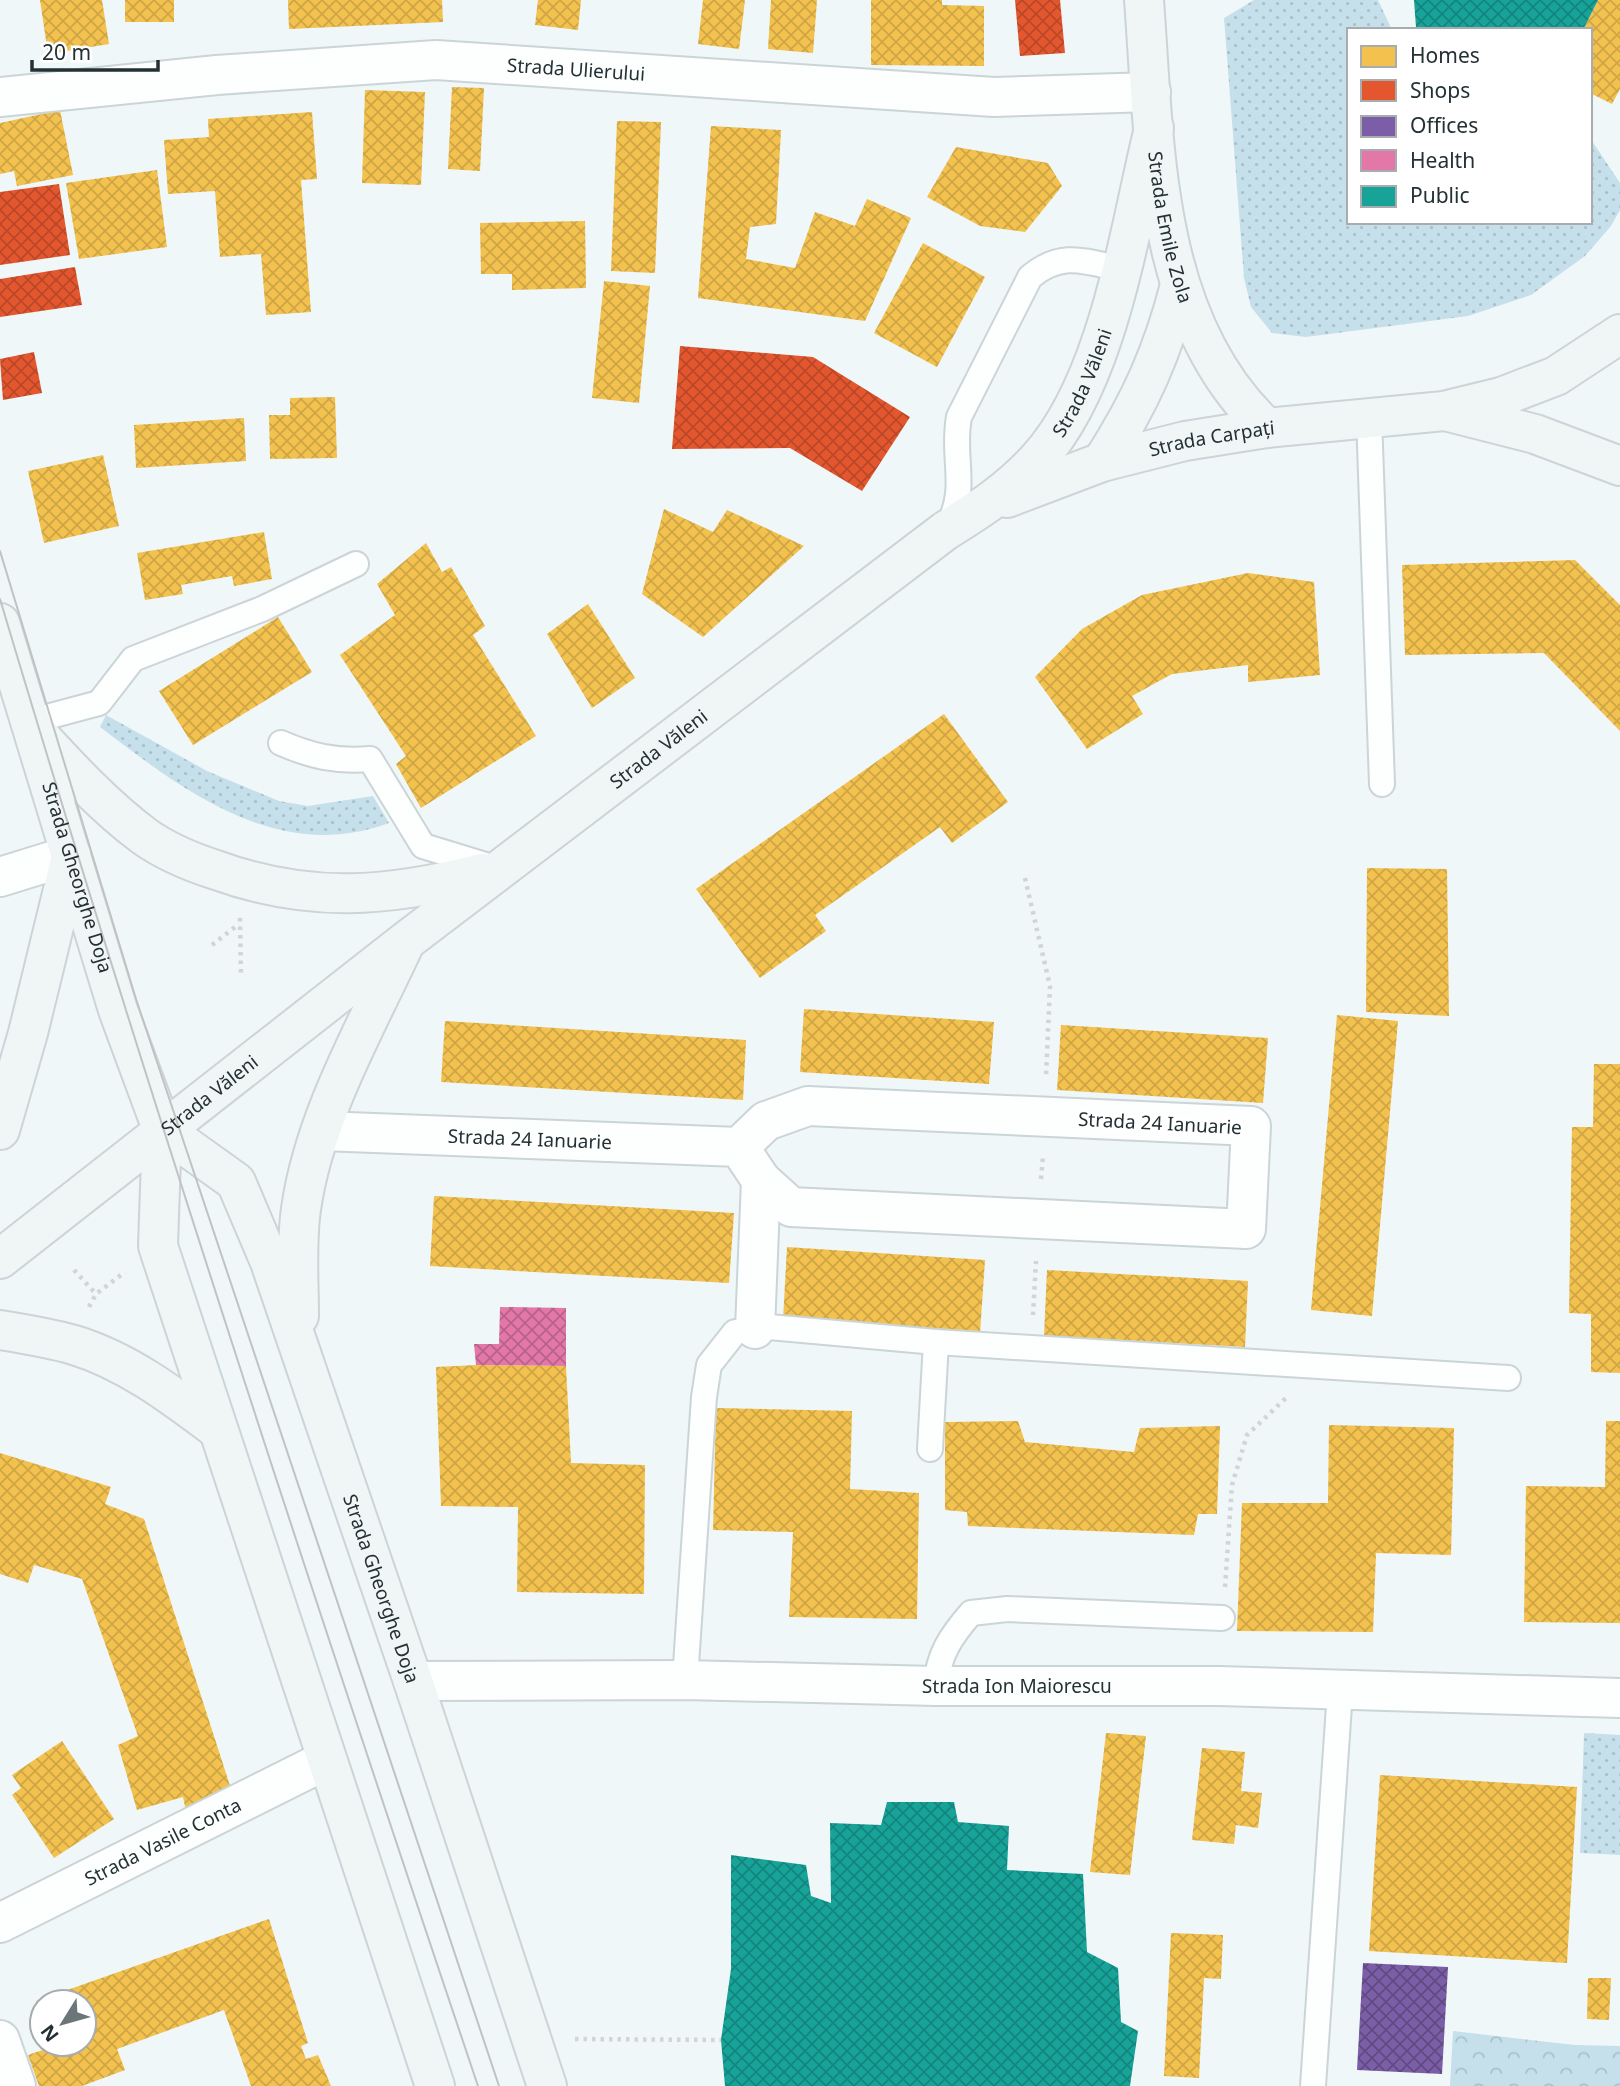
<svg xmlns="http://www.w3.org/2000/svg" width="1620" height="2086" viewBox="0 0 1620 2086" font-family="'Noto Sans',sans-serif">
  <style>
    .grass { fill: url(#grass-dots) }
    .park { fill: url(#park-crowns) }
    .homes { fill: url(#homes-cross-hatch) }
    .shops { fill: url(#shops-cross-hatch) }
    .offices { fill: url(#offices-cross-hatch) }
    .health { fill: url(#health-cross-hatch) }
    .public { fill: url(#public-cross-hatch) }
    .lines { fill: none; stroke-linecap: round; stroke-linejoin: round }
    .service-casing { stroke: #cbd4d7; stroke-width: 28 }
    .minor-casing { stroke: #cbd4d7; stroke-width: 42 }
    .secondary-casing { stroke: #cbd4d7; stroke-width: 42 }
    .path { stroke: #d2d4d7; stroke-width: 4.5; stroke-dasharray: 3.5 5; stroke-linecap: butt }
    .service { stroke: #fdfefe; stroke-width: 24 }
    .minor { stroke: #fdfefe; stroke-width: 38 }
    .secondary { stroke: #f0f5f6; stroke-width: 38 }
    .tram { stroke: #c0c2c3; stroke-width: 2 }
    .labels { text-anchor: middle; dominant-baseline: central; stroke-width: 7; stroke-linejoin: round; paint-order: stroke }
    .street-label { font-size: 19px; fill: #233034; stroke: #fff }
  </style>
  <defs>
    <pattern id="grass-dots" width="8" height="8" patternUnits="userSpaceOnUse" patternTransform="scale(1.75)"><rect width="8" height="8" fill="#c5e0ea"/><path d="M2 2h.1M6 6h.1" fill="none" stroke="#a9c0c9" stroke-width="1.8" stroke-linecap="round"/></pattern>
    <pattern id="park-crowns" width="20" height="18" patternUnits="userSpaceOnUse" patternTransform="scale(1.75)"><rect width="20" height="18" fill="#c5e0ea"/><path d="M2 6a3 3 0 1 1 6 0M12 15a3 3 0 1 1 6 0" fill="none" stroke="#a9c0c9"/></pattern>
    <pattern id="homes-cross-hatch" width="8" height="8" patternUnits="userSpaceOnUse" patternTransform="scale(1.75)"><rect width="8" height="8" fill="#f2c14e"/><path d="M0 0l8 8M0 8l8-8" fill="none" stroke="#cfa645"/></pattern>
    <pattern id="shops-cross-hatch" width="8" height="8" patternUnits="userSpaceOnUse" patternTransform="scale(1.75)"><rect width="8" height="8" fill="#e4572e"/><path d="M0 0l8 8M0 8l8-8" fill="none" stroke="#b84828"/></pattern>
    <pattern id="offices-cross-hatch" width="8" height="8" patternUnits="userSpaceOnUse" patternTransform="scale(1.75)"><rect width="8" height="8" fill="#7b5ea7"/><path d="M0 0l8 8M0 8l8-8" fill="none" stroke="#5f4a81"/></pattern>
    <pattern id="health-cross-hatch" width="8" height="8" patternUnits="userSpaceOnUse" patternTransform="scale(1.75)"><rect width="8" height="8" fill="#e377a8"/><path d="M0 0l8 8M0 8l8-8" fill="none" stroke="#b8628a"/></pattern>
    <pattern id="public-cross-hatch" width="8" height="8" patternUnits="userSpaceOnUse" patternTransform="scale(1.75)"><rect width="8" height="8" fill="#17a398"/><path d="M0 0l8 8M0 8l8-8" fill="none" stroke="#14857d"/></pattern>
  </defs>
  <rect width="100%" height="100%" fill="#f0f7f9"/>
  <g class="grass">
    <polygon points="1254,0 1378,0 1392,30 1349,30 1349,222 1590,222 1590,138 1620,183 1620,210 1611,226 1585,256 1531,295 1468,316 1306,337 1272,333 1251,307 1244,278 1224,18"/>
    <path d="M106 715 207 771 279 801 308 806 373 796 389 823C278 864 184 791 100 727Z"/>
    <polygon points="1584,1733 1620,1735 1620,1855 1580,1853"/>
  </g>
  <polygon class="park" points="1453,2031 1575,2045 1620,2046 1620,2086 1450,2086"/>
  <g class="homes">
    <polygon points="40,0 102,0 109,44 48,54"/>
    <rect x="125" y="0" width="49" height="22"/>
    <polygon points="288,0 442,0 443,22 289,29"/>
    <polygon points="538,0 581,0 578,30 535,25"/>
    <polygon points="703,0 745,0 739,49 698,44"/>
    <polygon points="771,0 817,0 813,53 768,49"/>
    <polygon points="871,0 942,0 942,5 984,6 984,66 871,65"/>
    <polygon points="1598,0 1620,0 1620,89 1612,104 1590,93 1590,30 1583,30"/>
    <polygon points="452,87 484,88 480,171 448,169"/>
    <polygon points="365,90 425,92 421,185 362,183"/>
    <polygon points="60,110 73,175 17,186 14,171 0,174 0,123"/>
    <polygon points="312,112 317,179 301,180 311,312 266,315 261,254 220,257 215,191 168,194 164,140 209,137 208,119"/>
    <polygon points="617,121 661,122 655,273 611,271"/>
    <polygon points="711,126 781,130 776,224 750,227 746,259 795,268 815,212 855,226 867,199 911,218 865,321 698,298"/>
    <polygon points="956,147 1048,163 1062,186 1025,232 980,226 927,197"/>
    <polygon points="157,170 167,247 79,259 66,183"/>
    <polygon points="585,221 586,288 512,290 512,274 481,274 480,223"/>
    <polygon points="923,243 985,277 937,367 874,333"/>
    <polygon points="604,281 650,286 639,403 592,398"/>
    <polygon points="335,397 337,458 270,459 269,415 290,415 290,398"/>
    <polygon points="244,418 246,461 136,468 134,425"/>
    <polygon points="103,455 119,526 44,543 28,471"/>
    <polygon points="664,509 713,532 727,510 804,546 703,637 642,594"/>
    <polygon points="264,532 272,579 234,586 232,576 181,585 183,594 145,600 137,553"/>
    <polygon points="426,543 442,572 451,567 485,626 473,635 536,736 421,808 396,764 406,756 340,655 395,615 377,584"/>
    <polygon points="1575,560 1620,605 1620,731 1544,653 1405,655 1402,565"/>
    <polygon points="1248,573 1314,582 1320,675 1248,682 1248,665 1172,674 1132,696 1143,714 1087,749 1035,677 1082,629 1142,595"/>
    <polygon points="588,604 635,678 592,708 547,634"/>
    <polygon points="278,617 312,672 193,745 159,691"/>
    <polygon points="944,714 1008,802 952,843 940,827 815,915 826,931 760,978 696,889"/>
    <polygon points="1367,868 1447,869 1449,1016 1366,1012"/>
    <polygon points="804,1009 994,1022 989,1084 800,1072"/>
    <polygon points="1337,1015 1398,1021 1372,1316 1311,1310"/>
    <polygon points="445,1021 746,1040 743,1100 441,1082"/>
    <polygon points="1061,1025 1268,1038 1263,1103 1057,1090"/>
    <polygon points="1594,1064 1620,1064 1620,1373 1591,1372 1591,1314 1569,1313 1572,1127 1593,1127"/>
    <polygon points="434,1196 734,1213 729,1283 430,1266"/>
    <polygon points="787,1247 985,1260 980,1333 783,1320"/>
    <polygon points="1047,1270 1248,1281 1245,1347 1044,1336"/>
    <polygon points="476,1365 566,1366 571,1463 645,1465 644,1594 517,1592 518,1507 441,1506 436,1367"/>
    <polygon points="716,1408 852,1411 850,1489 919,1493 917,1619 789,1617 793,1532 713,1530"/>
    <polygon points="1018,1421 1025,1442 1134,1452 1140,1428 1220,1426 1217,1514 1198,1514 1194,1535 968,1526 967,1512 945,1510 945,1422"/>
    <polygon points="1606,1421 1620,1421 1620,1623 1524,1622 1526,1486 1605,1487"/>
    <polygon points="1329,1425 1454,1428 1451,1555 1376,1553 1373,1632 1237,1631 1242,1503 1328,1503"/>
    <polygon points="0,1453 111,1487 105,1504 144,1519 233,1795 186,1811 183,1797 137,1810 118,1745 138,1736 82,1579 34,1565 28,1583 0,1574"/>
    <polygon points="1106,1733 1146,1736 1130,1875 1090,1872"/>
    <polygon points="62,1741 114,1819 54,1858 12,1795 21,1788 12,1775"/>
    <polygon points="1202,1748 1245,1752 1241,1791 1262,1793 1258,1828 1236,1825 1234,1844 1192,1840"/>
    <polygon points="1380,1775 1577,1787 1567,1963 1369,1951"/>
    <polygon points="269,1919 308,2043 301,2046 306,2059 318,2055 331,2086 251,2086 224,2010 117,2049 125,2070 82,2086 39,2086 28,2055 51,2047 51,2044 84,2044 84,2002 42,2002 42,2018 36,2001"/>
    <polygon points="1171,1933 1223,1935 1221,1979 1204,1978 1199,2078 1164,2076"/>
    <polygon points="1588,1978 1611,1978 1609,2020 1587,2019"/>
  </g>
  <g class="shops">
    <polygon points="1015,0 1060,0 1065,53 1020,56"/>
    <polygon points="59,184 70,255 0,265 0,192"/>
    <polygon points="75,267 82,305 0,317 0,279"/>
    <polygon points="680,346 813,357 910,417 862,491 790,448 672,449"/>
    <polygon points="34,352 42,393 3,400 0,359"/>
  </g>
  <polygon class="offices" points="1363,1963 1448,1967 1442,2074 1357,2070"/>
  <polygon class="health" points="500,1307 566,1308 566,1366 476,1365 474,1344 499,1344"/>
  <g class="public">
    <polygon points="1414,0 1598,0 1583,30 1419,30 1416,27"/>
    <polygon points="887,1802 954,1802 958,1822 1009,1826 1007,1870 1083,1874 1087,1952 1118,1968 1121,2022 1138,2031 1130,2086 725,2086 721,2040 731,1969 731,1855 806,1865 811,1896 831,1903 830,1823 881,1825"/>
  </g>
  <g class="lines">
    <g class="service-casing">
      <g id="service">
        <polyline points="1369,417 1382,784"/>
        <path d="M946 529C970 489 951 460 959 417L1030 277C1061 251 1084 261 1120 269"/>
        <polyline points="28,722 99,703 133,659 262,609 356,564"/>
        <path d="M281 743C311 756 336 762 370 759L423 846 495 868"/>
        <polyline points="930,1449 936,1342"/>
        <polyline points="685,1680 704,1397 709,1365 735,1332 769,1327 936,1342 1508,1378"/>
        <path d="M936 1686C938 1655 951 1636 971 1613L1007 1609 1222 1618"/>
        <polyline points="1313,2086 1340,1691"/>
      </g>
    </g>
    <g class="minor-casing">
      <g id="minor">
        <path id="s1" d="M0 97 217 75 436 60 994 97 1151 92"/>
        <polyline points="0,877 71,855"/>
        <path id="s2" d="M322 1131 739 1147 761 1180 791 1207 1246 1229 1251 1126 808 1106 766 1121 739 1147"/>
        <polyline points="755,1329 761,1180"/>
        <path id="s3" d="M413 1681 685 1680 936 1686H1219L1620 1698"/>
        <path id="s4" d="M0 1923 326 1760"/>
        <polyline points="0,2040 16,2086"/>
      </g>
    </g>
    <g class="secondary-casing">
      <g id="secondary">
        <path id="s5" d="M1144 0C1155 146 1152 321 1267 428"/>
        <polyline points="1449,412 1535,434 1620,466"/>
        <path d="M1102 462C1140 403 1163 352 1180 285"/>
        <path id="s6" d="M1007 498 1102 462 1185 441 1267 428 1444 411 1501 397 1556 376 1620 334"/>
        <path id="s7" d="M0 623 118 1010 162 1129 158 1246 435 2086"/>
        <path d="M36 732C69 768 104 806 144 836 165 851 191 862 216 870 310 904 388 897 483 873"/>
        <path id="s8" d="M162 1129 236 1182 270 1262 413 1681 547 2086"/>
        <polyline points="0,1130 28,1033 71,857"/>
        <path id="s9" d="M0 1259 406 941 945 531C979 510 1010 490 1038 459 1109 381 1129 230 1154 128"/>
        <path d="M299 1316C299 1281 296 1244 301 1209 314 1117 365 1029 404 945"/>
        <path d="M0 1330C25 1334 50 1338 74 1345 127 1361 173 1396 217 1429"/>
      </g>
    </g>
    <g class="path">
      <polyline points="1025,878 1050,986 1046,1077"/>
      <polyline points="240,918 241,977"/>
      <polyline points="212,945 239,924"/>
      <polyline points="1041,1179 1043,1156"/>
      <polyline points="74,1270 96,1294"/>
      <polyline points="89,1307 96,1294 125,1272"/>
      <polyline points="1033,1315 1036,1261"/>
      <polyline points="1225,1587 1232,1485 1247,1435 1286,1398"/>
      <polyline points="575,2039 721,2040"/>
    </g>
    <use href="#service" class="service"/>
    <use href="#minor" class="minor"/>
    <use href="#secondary" class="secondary"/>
    <g class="tram">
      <polyline points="0,551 136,999 499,2086"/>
      <path d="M0 599C149 1098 312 1593 478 2086"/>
    </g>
  </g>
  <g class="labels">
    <g class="street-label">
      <text stroke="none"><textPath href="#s1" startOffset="578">Strada Ulierului</textPath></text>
      <text stroke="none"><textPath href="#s5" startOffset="229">Strada Emile Zola</textPath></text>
      <text stroke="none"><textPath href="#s9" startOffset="1400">Strada Văleni</textPath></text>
      <text stroke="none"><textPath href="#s6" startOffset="214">Strada Carpați</textPath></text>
      <text stroke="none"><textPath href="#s9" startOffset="833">Strada Văleni</textPath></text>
      <text stroke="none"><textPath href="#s7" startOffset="266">Strada Gheorghe Doja</textPath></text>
      <text stroke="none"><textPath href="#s9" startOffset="266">Strada Văleni</textPath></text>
      <text transform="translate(1160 1123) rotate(3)">Strada 24 Ianuarie</text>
      <text stroke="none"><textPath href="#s2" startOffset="208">Strada 24 Ianuarie</textPath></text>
      <text stroke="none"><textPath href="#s8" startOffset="523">Strada Gheorghe Doja</textPath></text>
      <text stroke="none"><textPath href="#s3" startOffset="604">Strada Ion Maiorescu</textPath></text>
      <text stroke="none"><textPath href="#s4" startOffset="182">Strada Vasile Conta</textPath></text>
    </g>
  </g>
  <rect x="1347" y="28" width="245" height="196" fill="#ffffff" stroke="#a7acae" stroke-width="2"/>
  <rect x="1361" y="46" width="35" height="21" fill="#f2c14e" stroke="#a7acae" stroke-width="2"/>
  <text x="1410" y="63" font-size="21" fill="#233034">Homes</text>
  <rect x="1361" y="80" width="35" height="21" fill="#e4572e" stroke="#a7acae" stroke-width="2"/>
  <text x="1410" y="98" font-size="21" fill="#233034">Shops</text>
  <rect x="1361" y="116" width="35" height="21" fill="#7b5ea7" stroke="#a7acae" stroke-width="2"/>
  <text x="1410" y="133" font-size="21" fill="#233034">Offices</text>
  <rect x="1361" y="150" width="35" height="21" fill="#e377a8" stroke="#a7acae" stroke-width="2"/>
  <text x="1410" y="168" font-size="21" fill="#233034">Health</text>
  <rect x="1361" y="186" width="35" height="21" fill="#17a398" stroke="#a7acae" stroke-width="2"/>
  <text x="1410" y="203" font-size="21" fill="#233034">Public</text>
  <g transform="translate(63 2023) rotate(233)"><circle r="33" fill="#ffffff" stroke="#a7acae" stroke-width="2"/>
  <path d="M0-5L12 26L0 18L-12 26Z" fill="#6b7679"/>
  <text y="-10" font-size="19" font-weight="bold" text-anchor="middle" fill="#233034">N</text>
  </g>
  <path d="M32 60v10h126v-10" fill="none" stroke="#233034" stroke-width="3.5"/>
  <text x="42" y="60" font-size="21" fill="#233034" stroke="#ffffff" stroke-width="5" paint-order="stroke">20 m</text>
</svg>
